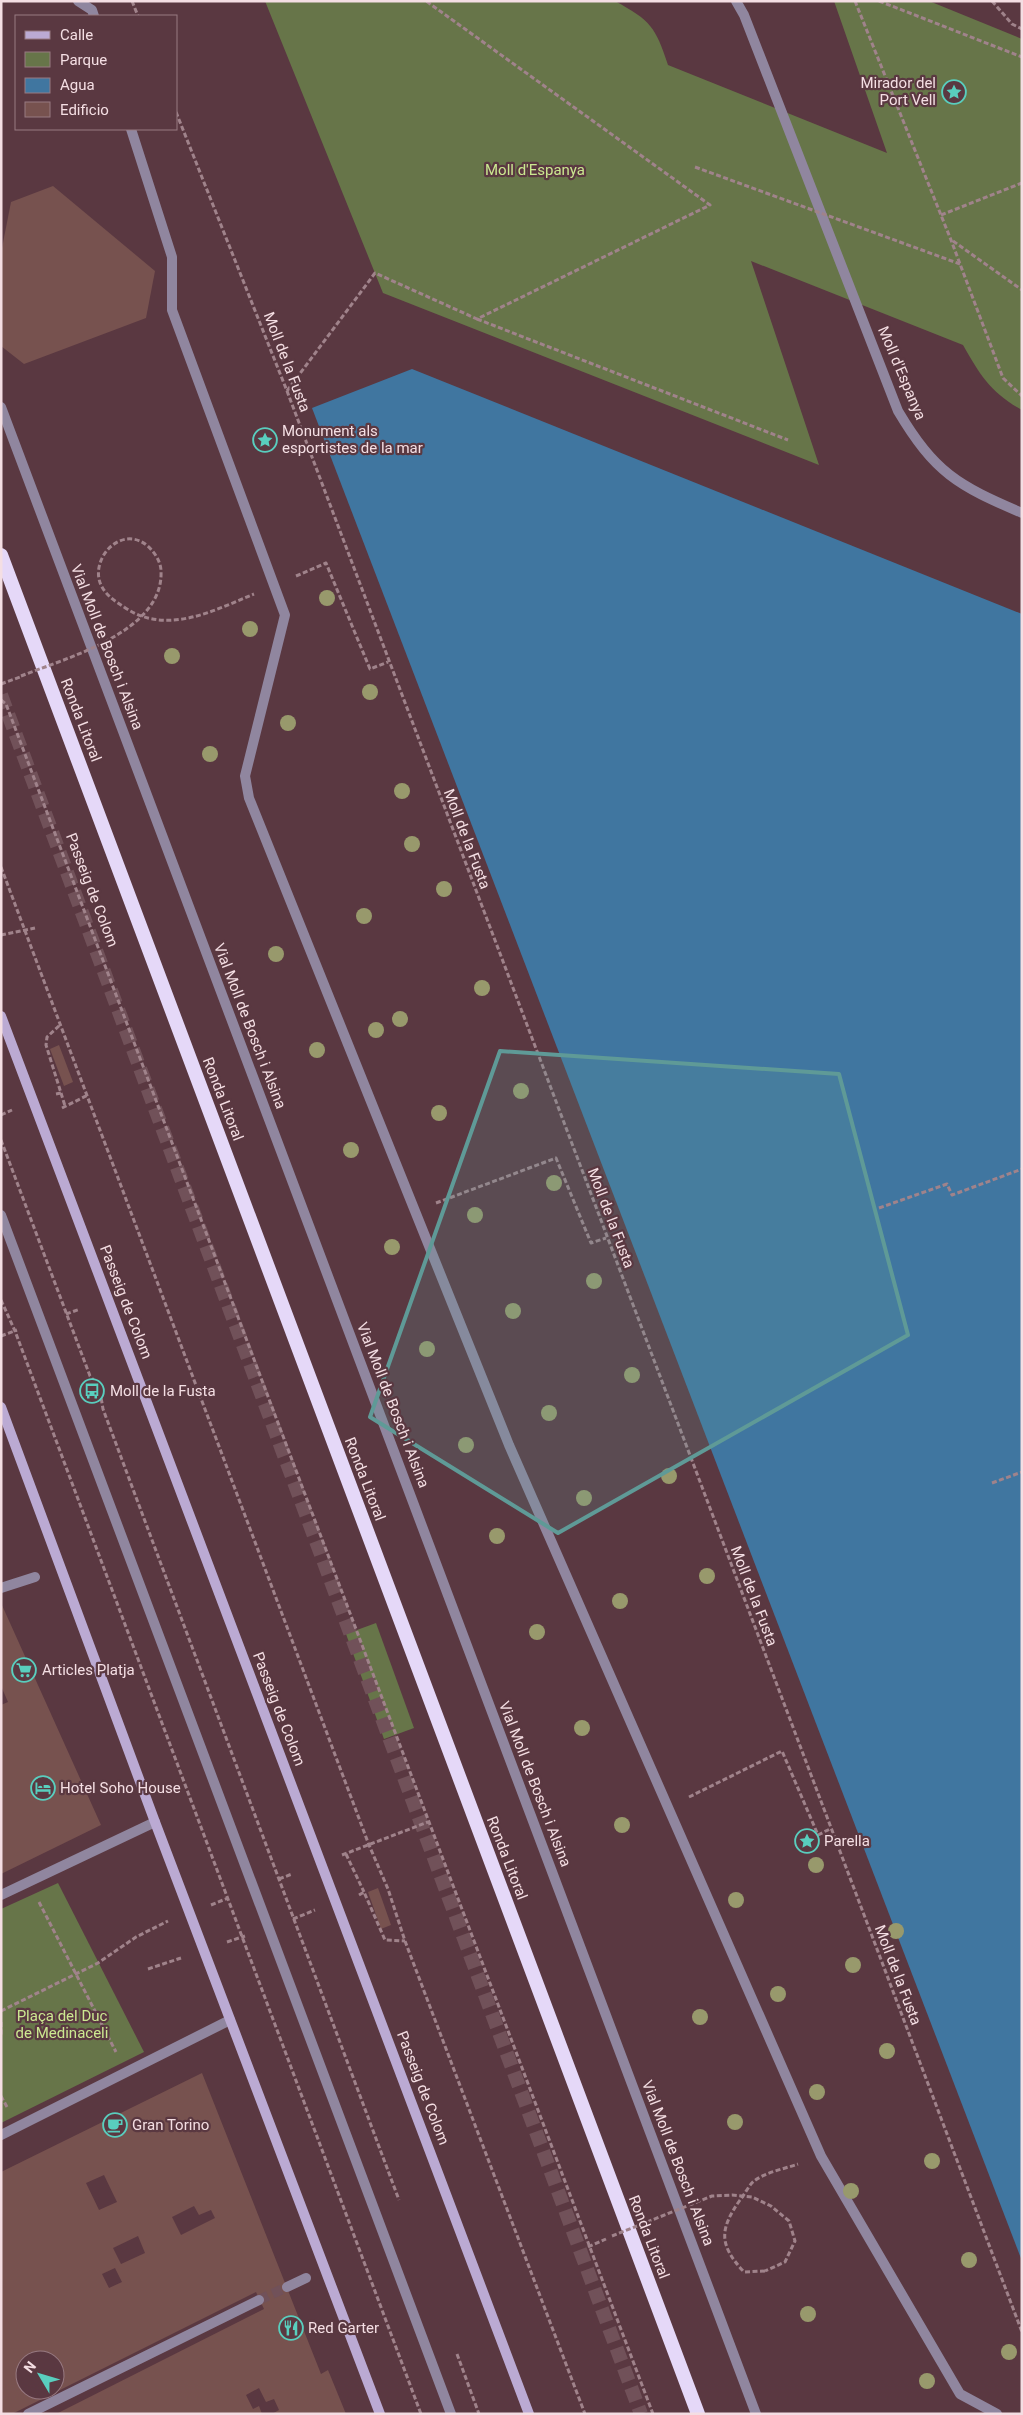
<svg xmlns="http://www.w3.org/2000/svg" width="1023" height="2415" viewBox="0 0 1023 2415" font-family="Roboto,sans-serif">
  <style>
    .green { fill: #677549 }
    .water { fill: #4076a0 }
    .building { fill: #77524f; fill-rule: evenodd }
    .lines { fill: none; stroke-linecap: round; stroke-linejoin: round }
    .pedestrian-tunnel { stroke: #715159; stroke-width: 10; stroke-dasharray: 10 5; stroke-linecap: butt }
    .trunk-tunnel { stroke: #715159; stroke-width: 14; stroke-dasharray: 14 7; stroke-linecap: butt }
    .path { stroke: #a0838b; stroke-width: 3; stroke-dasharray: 5 2.5; stroke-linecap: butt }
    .service { stroke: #90869f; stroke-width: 10 }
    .pedestrian { stroke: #90869f; stroke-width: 10 }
    .minor { stroke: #90869f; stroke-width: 10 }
    .tertiary { stroke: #90869f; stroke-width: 10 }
    .secondary { stroke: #bbaad3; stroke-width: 10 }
    .trunk { stroke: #e5d8f8; stroke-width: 14 }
    .path-bridge { stroke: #a0838b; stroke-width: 3; stroke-dasharray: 5 2.5; stroke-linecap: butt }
    .tree { fill: #98996c }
    .marked { fill: #5f9a97; fill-opacity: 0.2; stroke: #5f9a97; stroke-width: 4; stroke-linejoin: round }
    .labels { text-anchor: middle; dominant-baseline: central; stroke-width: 4.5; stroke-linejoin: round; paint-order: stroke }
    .poi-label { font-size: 15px; fill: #f4dee3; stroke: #5a3841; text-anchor: start }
    .park-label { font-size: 15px; fill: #cbe890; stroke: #5a3841 }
    .street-label { font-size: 15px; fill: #f4dee3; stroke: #5a3841 }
  </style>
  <rect width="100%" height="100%" fill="#5a3841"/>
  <g class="green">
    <path d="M265 1H615C651 21 655 26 668 65L887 153 834 1H929L1022 39V410C991 393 980 375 963 345L751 261 819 465 383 293Z"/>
    <polygon points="376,1623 414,1728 384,1739 346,1634"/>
    <polygon points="58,1883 144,2052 1,2123 1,1909"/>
  </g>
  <polygon class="water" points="412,369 1022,614 1022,2261 312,408"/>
  <g class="building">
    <polygon points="53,186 155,271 146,318 24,364 1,346 1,253 11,202"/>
    <polygon points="59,1045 73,1082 64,1086 50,1049"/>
    <polygon points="1,1603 101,1825 1,1874 1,1705 8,1702 1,1686"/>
    <polygon points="378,1888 391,1925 381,1929 368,1892"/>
    <path d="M202 2073 321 2374 328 2370 346 2414H272L279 2410 274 2399 266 2402 259 2388 246 2395 253 2409 259 2406 262 2414H56L264 2309 256 2292 12 2414H1V2172ZM104 2175 117 2202 99 2210 86 2183ZM194 2206 199 2215 211 2210 215 2218 181 2235 172 2217ZM138 2236 145 2253 121 2264 113 2248ZM115 2268 122 2282 109 2288 102 2274ZM25 2360H55V2390H25Z"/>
  </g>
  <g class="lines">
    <polyline class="pedestrian-tunnel" points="259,2300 287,2287"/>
    <polyline class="trunk-tunnel" points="1,695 641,2414"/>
    <g class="path">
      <polyline points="132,1 138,16"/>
      <polyline points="855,1 951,240 1003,378 1022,396"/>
      <polyline points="879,1 1022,57"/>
      <polyline points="992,1 1012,24 1022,29"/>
      <polyline points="176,112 287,391 1022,2332"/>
      <polyline points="941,215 1022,183"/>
      <polyline points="953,241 1022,290"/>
      <polyline points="477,319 788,440"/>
      <polyline points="287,391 375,273 477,319 710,205 426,1"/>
      <polyline points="296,576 326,563 370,669 388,662"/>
      <path d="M124 607C166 636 213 611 254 594"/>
      <polyline points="1,684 20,677"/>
      <polyline points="1,700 6,704 653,2414"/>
      <polyline points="1,867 369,1845 388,1889 405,1941 585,2414"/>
      <polyline points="1,935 35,928"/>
      <polyline points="61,1093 65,1106"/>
      <polyline points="56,1094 61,1093 46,1045 47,1037 61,1024"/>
      <polyline points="62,1108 88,1095"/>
      <polyline points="1,1115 12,1110"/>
      <path d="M1 1140 90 1376C99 1386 101 1396 103 1409L399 2200"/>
      <polyline points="436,1203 556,1158 591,1243 606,1238"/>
      <polyline points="879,1208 947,1184 952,1195 1022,1169"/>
      <polyline points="1,1300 15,1331 421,2414"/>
      <polyline points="66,1314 80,1309"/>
      <polyline points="1,1336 17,1330"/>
      <polyline points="992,1483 1022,1472"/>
      <polyline points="689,1797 782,1751 818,1835 830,1829"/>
      <polyline points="346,1854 364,1892"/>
      <polyline points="342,1855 428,1822"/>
      <polyline points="279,1879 292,1874"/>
      <polyline points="359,1895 364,1892 385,1940 405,1941"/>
      <polyline points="39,1902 116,2052"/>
      <polyline points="211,1905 228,1898"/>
      <polyline points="293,1919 315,1910"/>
      <polyline points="227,1942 245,1936"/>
      <polyline points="148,1969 181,1958"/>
      <polyline points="1,2011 98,1963 136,1937 168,1921"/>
      <polyline points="1,2022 1,2037"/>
      <polyline points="1,2096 7,2107"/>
      <polyline points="588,2247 606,2239"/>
      <path d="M765 2271 744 2272C719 2245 719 2230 740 2200 745 2194 749 2185 754 2181 766 2172 784 2169 798 2164"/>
      <polyline points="457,2354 479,2414"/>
    </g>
    <g class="service">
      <polyline points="1,407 756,2414"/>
      <polyline points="1,1215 451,2414"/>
    </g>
    <g class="pedestrian">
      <polyline points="78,1 92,10 94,16"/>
      <polyline points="131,129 172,257 172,310 285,615 245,776 249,798 509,1445 821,2156 960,2394 997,2414"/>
      <polyline points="1,1588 35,1577"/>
      <polyline points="287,2287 306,2278"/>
      <polyline points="28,2414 259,2300"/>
    </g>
    <g class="minor">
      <polyline points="1,1895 155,1822"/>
      <polyline points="1,2135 230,2020"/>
    </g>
    <path class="tertiary" d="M736 1 744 15 898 411C935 473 957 485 1022 513"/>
    <g class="secondary">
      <polyline points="1,1016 529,2414"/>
      <polyline points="1,1407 155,1822 380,2414"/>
    </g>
    <polyline class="trunk" points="1,555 698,2414"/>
    <g class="path-bridge">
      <polyline points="695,167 960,264"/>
      <path d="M21 676C66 658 164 632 161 571 161 560 151 546 140 541 114 530 89 564 102 587 107 596 116 602 124 607"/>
      <polyline points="612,2236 712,2196 732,2195 752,2197 771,2206 789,2221 795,2241 785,2262 765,2271"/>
    </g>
  </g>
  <g class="tree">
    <circle cx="327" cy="598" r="8"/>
    <circle cx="250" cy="629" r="8"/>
    <circle cx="172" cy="656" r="8"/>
    <circle cx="370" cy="692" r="8"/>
    <circle cx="288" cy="723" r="8"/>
    <circle cx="210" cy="754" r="8"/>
    <circle cx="402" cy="791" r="8"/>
    <circle cx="412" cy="844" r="8"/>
    <circle cx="444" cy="889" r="8"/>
    <circle cx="364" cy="916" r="8"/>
    <circle cx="276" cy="954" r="8"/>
    <circle cx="482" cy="988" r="8"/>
    <circle cx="400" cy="1019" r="8"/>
    <circle cx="376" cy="1030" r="8"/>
    <circle cx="317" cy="1050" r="8"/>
    <circle cx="521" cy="1091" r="8"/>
    <circle cx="439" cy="1113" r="8"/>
    <circle cx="351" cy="1150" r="8"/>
    <circle cx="554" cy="1183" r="8"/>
    <circle cx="475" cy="1215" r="8"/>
    <circle cx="392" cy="1247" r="8"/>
    <circle cx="594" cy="1281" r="8"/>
    <circle cx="513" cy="1311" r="8"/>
    <circle cx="427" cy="1349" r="8"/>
    <circle cx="632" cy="1375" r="8"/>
    <circle cx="549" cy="1413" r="8"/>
    <circle cx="466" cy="1445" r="8"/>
    <circle cx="669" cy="1476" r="8"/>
    <circle cx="584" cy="1498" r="8"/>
    <circle cx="497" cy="1536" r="8"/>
    <circle cx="707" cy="1576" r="8"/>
    <circle cx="620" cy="1601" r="8"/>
    <circle cx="537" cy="1632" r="8"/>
    <circle cx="582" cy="1728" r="8"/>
    <circle cx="622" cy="1825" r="8"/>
    <circle cx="816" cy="1865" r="8"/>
    <circle cx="736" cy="1900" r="8"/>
    <circle cx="896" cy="1931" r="8"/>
    <circle cx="853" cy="1965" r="8"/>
    <circle cx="778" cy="1994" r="8"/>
    <circle cx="700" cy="2017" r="8"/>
    <circle cx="887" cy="2051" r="8"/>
    <circle cx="817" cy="2092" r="8"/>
    <circle cx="735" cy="2122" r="8"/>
    <circle cx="932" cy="2161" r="8"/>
    <circle cx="851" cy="2191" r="8"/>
    <circle cx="969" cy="2260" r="8"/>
    <circle cx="808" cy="2314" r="8"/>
    <circle cx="1009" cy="2352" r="8"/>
    <circle cx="927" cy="2381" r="8"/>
  </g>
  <path class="marked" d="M500 1051 839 1074 908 1335 558 1533 370 1417Z"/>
  <defs>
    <g id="sight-ring" transform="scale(1.25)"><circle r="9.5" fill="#5a3841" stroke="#59cebe" stroke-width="1.5"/><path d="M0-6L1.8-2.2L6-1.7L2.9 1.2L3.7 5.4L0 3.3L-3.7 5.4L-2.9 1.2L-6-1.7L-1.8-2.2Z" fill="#59cebe"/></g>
    <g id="bus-ring" transform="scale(1.25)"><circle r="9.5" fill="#5a3841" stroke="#59cebe" stroke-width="1.5"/><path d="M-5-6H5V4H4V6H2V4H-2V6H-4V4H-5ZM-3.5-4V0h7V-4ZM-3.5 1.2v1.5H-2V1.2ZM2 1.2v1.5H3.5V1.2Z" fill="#59cebe"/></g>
    <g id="supermarket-ring" transform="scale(1.25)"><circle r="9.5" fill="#5a3841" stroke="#59cebe" stroke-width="1.5"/><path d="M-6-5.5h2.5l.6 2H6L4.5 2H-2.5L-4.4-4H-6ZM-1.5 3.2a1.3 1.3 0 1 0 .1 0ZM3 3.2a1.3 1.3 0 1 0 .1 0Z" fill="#59cebe"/></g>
    <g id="hotel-ring" transform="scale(1.25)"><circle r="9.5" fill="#5a3841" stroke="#59cebe" stroke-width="1.5"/><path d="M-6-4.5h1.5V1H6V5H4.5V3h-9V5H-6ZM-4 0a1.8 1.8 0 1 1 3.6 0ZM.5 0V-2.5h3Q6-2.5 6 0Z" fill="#59cebe"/></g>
    <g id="cafe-ring" transform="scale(1.25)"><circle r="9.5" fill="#5a3841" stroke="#59cebe" stroke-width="1.5"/><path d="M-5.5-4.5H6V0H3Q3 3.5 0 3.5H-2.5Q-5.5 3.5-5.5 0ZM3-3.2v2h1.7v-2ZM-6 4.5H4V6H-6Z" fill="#59cebe"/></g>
    <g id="restaurant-ring" transform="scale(1.25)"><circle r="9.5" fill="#5a3841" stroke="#59cebe" stroke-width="1.5"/><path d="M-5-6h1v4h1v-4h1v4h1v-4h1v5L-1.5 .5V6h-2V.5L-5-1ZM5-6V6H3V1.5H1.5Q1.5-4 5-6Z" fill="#59cebe"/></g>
  </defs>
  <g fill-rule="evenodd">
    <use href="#sight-ring" x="954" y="92"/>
    <use href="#sight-ring" x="265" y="440"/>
    <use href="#bus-ring" x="92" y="1391"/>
    <use href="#supermarket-ring" x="24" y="1670"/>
    <use href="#hotel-ring" x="43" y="1788"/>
    <use href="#sight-ring" x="807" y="1841"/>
    <use href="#cafe-ring" x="115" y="2125"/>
    <use href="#restaurant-ring" x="291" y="2328"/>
  </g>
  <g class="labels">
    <g class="poi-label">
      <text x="936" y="83" text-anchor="end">Mirador del<tspan x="936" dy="17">Port Vell</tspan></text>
      <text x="282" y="431">Monument als<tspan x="282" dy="17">esportistes de la mar</tspan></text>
      <text x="110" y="1391">Moll de la Fusta</text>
      <text x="42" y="1670">Articles Platja</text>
      <text x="60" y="1788">Hotel Soho House</text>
      <text x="824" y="1841">Parella</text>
      <text x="132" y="2125">Gran Torino</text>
      <text x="308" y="2328">Red Garter</text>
    </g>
    <g class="park-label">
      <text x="535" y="170">Moll d'Espanya</text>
      <text x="62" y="2016">Plaça del Duc<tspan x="62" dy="17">de Medinaceli</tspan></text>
    </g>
    <g class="street-label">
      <text transform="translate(287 362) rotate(69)">Moll de la Fusta</text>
      <text transform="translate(902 373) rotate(67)">Moll d'Espanya</text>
      <text transform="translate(107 647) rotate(69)">Vial Moll de Bosch i Alsina</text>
      <text transform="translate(81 720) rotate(69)">Ronda Litoral</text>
      <text transform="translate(467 839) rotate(69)">Moll de la Fusta</text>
      <text transform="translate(92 890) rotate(69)">Passeig de Colom</text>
      <text transform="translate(250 1026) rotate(69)">Vial Moll de Bosch i Alsina</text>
      <text transform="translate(223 1099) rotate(69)">Ronda Litoral</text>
      <text transform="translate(611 1218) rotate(69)">Moll de la Fusta</text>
      <text transform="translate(126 1302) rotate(69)">Passeig de Colom</text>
      <text transform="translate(393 1405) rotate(69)">Vial Moll de Bosch i Alsina</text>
      <text transform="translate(365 1479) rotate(69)">Ronda Litoral</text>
      <text transform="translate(754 1596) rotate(69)">Moll de la Fusta</text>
      <text transform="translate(279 1709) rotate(69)">Passeig de Colom</text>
      <text transform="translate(535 1784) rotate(69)">Vial Moll de Bosch i Alsina</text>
      <text transform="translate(507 1858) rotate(69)">Ronda Litoral</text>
      <text transform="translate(898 1975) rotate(69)">Moll de la Fusta</text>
      <text transform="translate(423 2088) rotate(69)">Passeig de Colom</text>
      <text transform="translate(678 2163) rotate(69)">Vial Moll de Bosch i Alsina</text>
      <text transform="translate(649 2237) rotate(69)">Ronda Litoral</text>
    </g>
  </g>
  <rect width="1023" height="2415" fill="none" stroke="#f4dee3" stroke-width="5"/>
  <rect x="15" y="15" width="162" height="115" fill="#5a3841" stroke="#987a82"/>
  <rect x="25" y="31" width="25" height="8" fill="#bbaad3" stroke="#987a82"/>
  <text x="60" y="40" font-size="15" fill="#f4dee3">Calle</text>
  <rect x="25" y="52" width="25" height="15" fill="#677549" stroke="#987a82"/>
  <text x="60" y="65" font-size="15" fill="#f4dee3">Parque</text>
  <rect x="25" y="78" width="25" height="15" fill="#4076a0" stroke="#987a82"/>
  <text x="60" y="90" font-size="15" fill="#f4dee3">Agua</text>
  <rect x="25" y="102" width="25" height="15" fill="#77524f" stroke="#987a82"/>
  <text x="60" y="115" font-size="15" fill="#f4dee3">Edificio</text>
  <g transform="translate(40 2375) rotate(308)"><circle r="24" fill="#5a3841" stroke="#987a82"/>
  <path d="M0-4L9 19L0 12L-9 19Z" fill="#59cebe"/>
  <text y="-8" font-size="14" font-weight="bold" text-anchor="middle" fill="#f4dee3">N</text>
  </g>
</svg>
